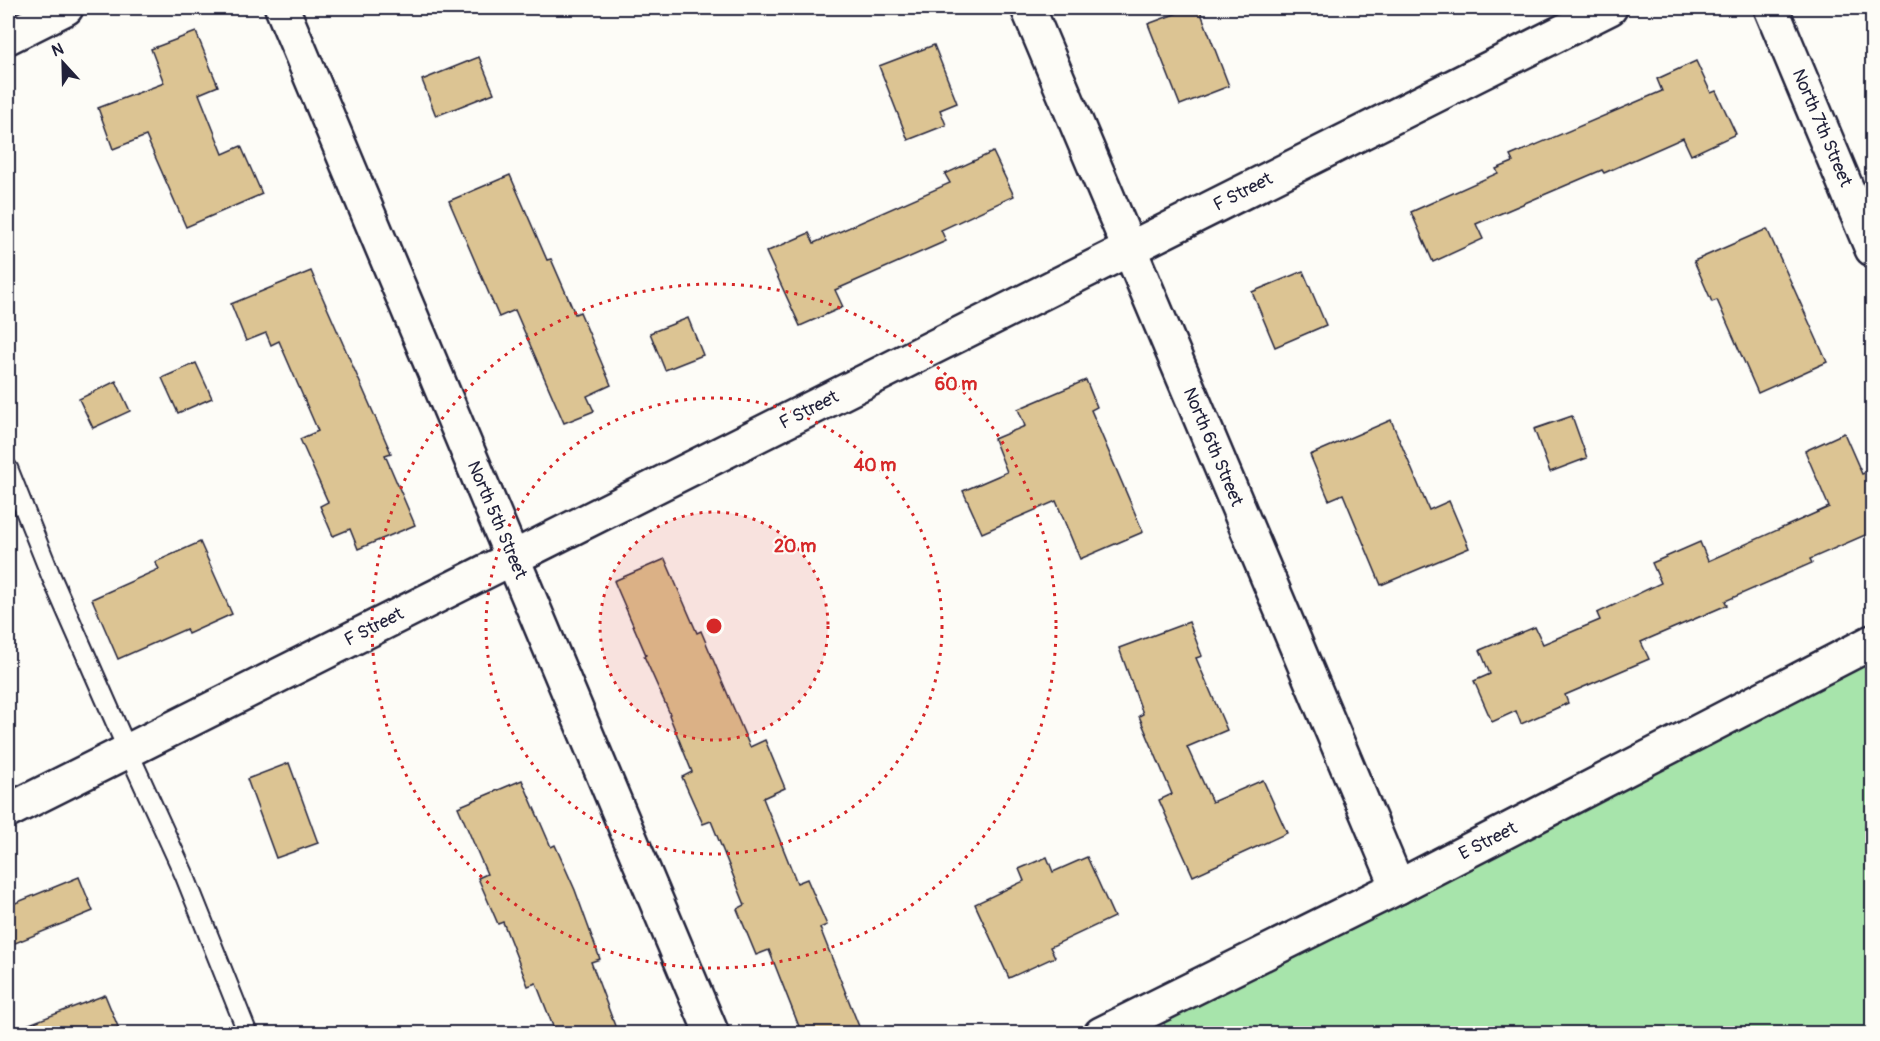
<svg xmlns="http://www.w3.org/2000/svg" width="1880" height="1041" viewBox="0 0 1880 1041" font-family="Pangolin,sans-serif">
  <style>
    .green { fill: #a7e4ab; stroke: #648373; stroke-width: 1.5 }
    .building { fill: #dcc493; stroke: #22223b; stroke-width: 1.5 }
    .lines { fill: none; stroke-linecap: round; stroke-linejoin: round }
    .lane-casing { stroke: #22223b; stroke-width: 22 }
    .street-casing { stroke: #22223b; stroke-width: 38 }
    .lane { stroke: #fdfcf7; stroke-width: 18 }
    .street { stroke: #fdfcf7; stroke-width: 33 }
    .ring { fill: none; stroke: #d62828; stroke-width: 3; stroke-dasharray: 3 6 }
    .labels { text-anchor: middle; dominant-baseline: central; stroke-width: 4.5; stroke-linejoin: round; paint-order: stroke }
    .street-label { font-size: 18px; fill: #22223b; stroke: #fdfcf7 }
    .centre { fill: #d62828; stroke: #fdfcf7; stroke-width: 3 }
    .ring-label { font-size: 18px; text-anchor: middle; font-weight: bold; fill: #d62828; stroke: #fdfcf7; stroke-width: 4.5; stroke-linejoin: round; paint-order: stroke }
  </style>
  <rect width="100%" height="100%" fill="#fdfcf7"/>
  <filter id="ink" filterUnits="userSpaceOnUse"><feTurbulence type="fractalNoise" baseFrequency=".0167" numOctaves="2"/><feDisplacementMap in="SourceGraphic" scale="12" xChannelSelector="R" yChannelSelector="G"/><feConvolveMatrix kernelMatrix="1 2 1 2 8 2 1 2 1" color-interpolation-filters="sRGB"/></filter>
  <g filter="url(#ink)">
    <polygon class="green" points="1872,654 1872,1033 1168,1034 1162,1018"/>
    <g class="building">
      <polygon points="1191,8 1199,8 1229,86 1180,105 1148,24"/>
      <polygon points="196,32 218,86 199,94 223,154 241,146 262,194 186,227 146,136 113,149 98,108 164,83 151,49"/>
      <polygon points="934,45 957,103 940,110 946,125 908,140 879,66"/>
      <polygon points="479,57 494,93 436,116 422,80"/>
      <polygon points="1696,61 1711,93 1716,91 1736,134 1691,155 1683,138 1604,173 1602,170 1476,224 1483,239 1433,262 1411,212 1498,173 1496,169 1513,162 1510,156 1662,91 1657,79"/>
      <polygon points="993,152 1014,196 941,230 946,241 835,290 843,307 800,326 766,252 809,233 814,243 950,183 945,174"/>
      <polygon points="510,175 547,260 551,259 575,314 580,312 611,385 587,396 594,411 564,423 515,310 499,317 449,201"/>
      <polygon points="1767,229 1827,362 1758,393 1717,300 1712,302 1694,261"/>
      <polygon points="311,271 391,453 385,455 415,525 358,549 350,529 333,536 320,506 328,502 300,439 318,431 279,341 271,345 266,333 246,341 231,304"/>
      <polygon points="1303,271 1326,325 1275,347 1252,292"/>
      <polygon points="688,318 703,355 665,370 650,333"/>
      <polygon points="196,363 212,398 178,413 162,378"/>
      <polygon points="1086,380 1097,407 1091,410 1143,532 1080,559 1056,501 982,533 963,491 1007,472 994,439 1025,426 1018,409"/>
      <polygon points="116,381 130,411 93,428 79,399"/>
      <polygon points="1572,416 1587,458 1550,472 1534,429"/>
      <polygon points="1391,420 1429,510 1449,501 1469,548 1381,585 1343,494 1329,500 1310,455"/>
      <polygon points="1844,433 1862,474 1872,470 1872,532 1810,559 1812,563 1725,601 1727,605 1641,642 1649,659 1565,695 1568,703 1521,724 1516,711 1492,722 1474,681 1490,674 1480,650 1535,627 1543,644 1600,620 1597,613 1661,583 1652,563 1700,542 1708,561 1829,507 1805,451"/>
      <polygon points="200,542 232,614 188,634 186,629 118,659 92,599 159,569 155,562"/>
      <polygon points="665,559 697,633 701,631 750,747 765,740 785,788 763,798 797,883 807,879 827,925 820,928 862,1034 802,1034 769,950 756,955 737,909 745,905 711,821 703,824 682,777 692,772 669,715 670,714 644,656 646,655 614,581"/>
      <polygon points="1189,622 1202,656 1196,658 1227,730 1187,747 1212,802 1263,780 1287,833 1193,876 1159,800 1172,794 1139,716 1143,714 1119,648"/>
      <polygon points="289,763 318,843 276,858 247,779"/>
      <polygon points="522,780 551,847 555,845 575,890 600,959 591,962 618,1034 556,1034 536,983 528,986 503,922 498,924 478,878 487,874 458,807"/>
      <polygon points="1047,857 1053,872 1087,857 1114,917 1050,947 1055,957 1009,978 975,904 1024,881 1019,869"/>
      <polygon points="79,877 93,911 8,946 8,906"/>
      <polygon points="105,995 121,1034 11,1034 11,1031"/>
    </g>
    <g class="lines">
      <g class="lane-casing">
        <polyline id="lane" points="8,468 51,576 128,751 184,874 248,1034"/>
      </g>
      <g class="street-casing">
        <g id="street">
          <polyline points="282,8 712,1034"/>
          <polyline points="1028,8 1398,887"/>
          <polyline points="1771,8 1872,249"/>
          <polyline points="8,37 66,8"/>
          <polyline points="8,811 1610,8"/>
          <polyline points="1101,1034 1398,887 1872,642"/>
        </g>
      </g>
      <use href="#lane" class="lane"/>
      <use href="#street" class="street"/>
    </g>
  </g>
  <circle cx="714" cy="626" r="114" fill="#d62828" fill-opacity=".12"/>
  <g class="ring">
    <circle cx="714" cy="626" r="114"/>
    <circle cx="714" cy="626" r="228"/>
    <circle cx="714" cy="626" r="342"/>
  </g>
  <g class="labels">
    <g class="street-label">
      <text transform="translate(1822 128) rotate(67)">North 7th Street</text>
      <text transform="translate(1243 192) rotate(-27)">F Street</text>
      <text transform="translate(809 410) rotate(-27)">F Street</text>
      <text transform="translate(1213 447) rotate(67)">North 6th Street</text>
      <text transform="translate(497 520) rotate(67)">North 5th Street</text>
      <text transform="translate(374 627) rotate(-27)">F Street</text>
      <text transform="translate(1488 841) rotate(-27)">E Street</text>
    </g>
  </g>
  <circle cx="714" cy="626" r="9" class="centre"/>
  <g class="ring-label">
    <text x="956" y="390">60 m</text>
    <text x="875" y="471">40 m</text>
    <text x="795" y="552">20 m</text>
  </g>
  <rect width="1880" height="1041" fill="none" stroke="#fdfcf7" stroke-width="30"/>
  <rect x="15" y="15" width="1850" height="1011" fill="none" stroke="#22223b" stroke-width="2" filter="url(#ink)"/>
  <g transform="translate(63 63) rotate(338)" stroke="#fdfcf7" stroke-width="4.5" paint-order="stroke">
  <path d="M0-4.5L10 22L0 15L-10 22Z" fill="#22223b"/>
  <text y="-9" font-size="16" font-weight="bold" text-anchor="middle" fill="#22223b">N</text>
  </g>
</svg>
